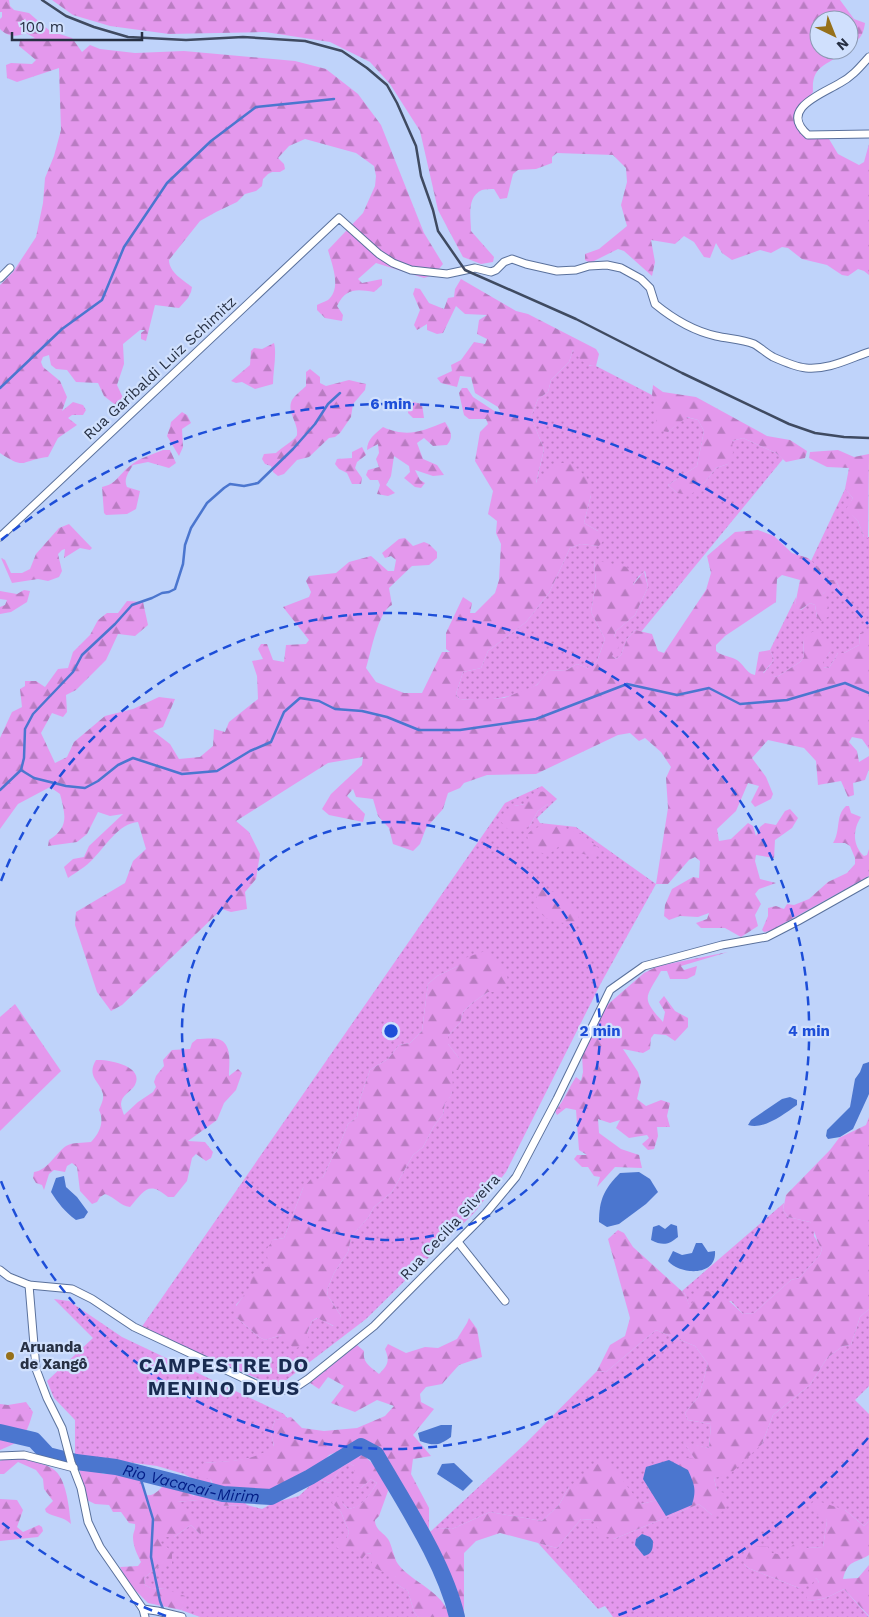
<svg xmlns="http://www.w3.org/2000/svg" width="869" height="1617" viewBox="0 0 869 1617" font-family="'Work Sans',sans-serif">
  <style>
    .green { fill: url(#green-dots); fill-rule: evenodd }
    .forest { fill: url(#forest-firs) }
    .water { fill: #4b76cf }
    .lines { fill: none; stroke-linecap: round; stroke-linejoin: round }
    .stream { stroke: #4b76cf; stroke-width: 2.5 }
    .river { stroke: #4b76cf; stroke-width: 16 }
    .minor-casing { stroke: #5a719c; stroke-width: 9 }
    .minor { stroke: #fff; stroke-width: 7 }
    .rail { stroke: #3f4a60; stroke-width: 2.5 }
    .ring { fill: none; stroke: #1d4ed8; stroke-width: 2.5; stroke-dasharray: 9 6 }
    .poi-dot { fill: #96701a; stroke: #d0e0fd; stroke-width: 2 }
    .labels { text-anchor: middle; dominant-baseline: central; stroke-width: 4.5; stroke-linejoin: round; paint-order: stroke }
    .street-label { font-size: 15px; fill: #273043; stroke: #d0e0fd }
    .poi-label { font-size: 15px; font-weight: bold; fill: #273043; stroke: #d0e0fd; text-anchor: start }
    .water-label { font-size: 16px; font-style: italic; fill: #001b85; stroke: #d0e0fd }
    .district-label { font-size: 20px; font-weight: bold; letter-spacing: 1px; fill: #192b51; stroke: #d0e0fd }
    .centre { fill: #1d4ed8; stroke: #d0e0fd; stroke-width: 2.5 }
    .ring-label { font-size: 15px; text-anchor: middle; font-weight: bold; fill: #1d4ed8; stroke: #d0e0fd; stroke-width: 4.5; stroke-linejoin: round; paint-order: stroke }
  </style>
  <defs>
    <pattern id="green-dots" width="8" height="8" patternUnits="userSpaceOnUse" patternTransform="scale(1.25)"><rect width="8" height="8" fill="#e498ed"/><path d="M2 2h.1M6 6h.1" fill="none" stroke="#b97cc2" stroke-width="1.8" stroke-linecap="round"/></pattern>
    <pattern id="forest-firs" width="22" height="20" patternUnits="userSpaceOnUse" patternTransform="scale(1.25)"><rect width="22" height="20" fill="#e498ed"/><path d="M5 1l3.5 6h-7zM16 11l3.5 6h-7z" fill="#b97cc2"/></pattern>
  </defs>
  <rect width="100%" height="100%" fill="#bfd3fa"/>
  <g class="green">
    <path d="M573 350 590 366H596L652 395 668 432 686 417 698 420 704 431 697 466 668 485 677 493 701 487 716 468 728 464 732 441 743 438 776 453 783 459 641 632 635 630 627 639 621 655 616 659 612 656 614 637 616 631 635 615 648 587 645 571 639 576 632 586 594 560 596 583 591 612 605 639 597 661 588 668 577 664 567 670 548 671C544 676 540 683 535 686 513 698 484 702 459 699L456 694 463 672 481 668 488 651 526 622 549 593 570 548 581 544 599 546 598 531 584 523 591 495 536 484 544 449 531 417 538 399 548 392 551 380 569 362Z"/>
    <polygon points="845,489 853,498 847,509 858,521 864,537 869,537 869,633 860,633 859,645 844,653 838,653 829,668 823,667 823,661 830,652 803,639 804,657 800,662 777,677 763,674 774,660 770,650 796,597 795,610 801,610 810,603 815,605 817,617 823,594 827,590 840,589 836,580 824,580 820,569 811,561"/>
    <path d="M542 786 557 799 537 818 540 823 576 827 656 884 601 983 506 1172 474 1213 366 1319 277 1387 141 1328 505 803ZM525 804H548L538 811 529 827 514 806ZM458 966 500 992H488L472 1003 463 1012 460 1023 448 1036V1044L459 1058C457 1061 454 1065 452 1068 448 1081 458 1092 445 1102L443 1114 434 1126 423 1147 413 1155 392 1192 374 1207 368 1218 355 1232 351 1238 348 1252 334 1273 327 1290 328 1296 341 1316 333 1326 318 1318 312 1321 307 1333 282 1335 265 1340 259 1337 236 1317V1305L269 1267 273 1240 284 1238 303 1188 323 1177 333 1156 337 1151 348 1124 357 1117 360 1099 370 1070 388 1059 399 1045 410 1043 422 1031 428 984 437 976Z"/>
    <polygon points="784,1203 783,1210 788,1217 810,1222 815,1228 814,1236 822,1249 820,1255 799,1278 791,1280 754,1313 743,1314 731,1301 690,1308 685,1294 682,1291"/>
    <path d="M54 1299 69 1301 122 1337 284 1414 287 1418 275 1420 271 1432 274 1447C254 1462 228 1461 204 1463L214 1490 184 1474 157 1466 75 1455V1420L54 1398 47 1381 93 1338Z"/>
    <path d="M869 1309V1386L855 1400 869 1414V1521L864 1526 845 1510 826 1515 827 1521 823 1547 807 1548 787 1561 744 1564 748 1568 799 1588 816 1578 819 1582 807 1600C821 1602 832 1595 844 1589L869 1617H613L605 1606 598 1609 538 1543 557 1548 581 1519 593 1520 614 1539 699 1504 712 1515 717 1491 714 1478 762 1444 773 1415 810 1385 827 1358 843 1346 851 1345 860 1317Z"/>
    <polygon points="656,1330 695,1346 708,1364 699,1396 685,1413 688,1420 711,1424 709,1448 684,1443 696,1460 662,1499 641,1504 569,1487 559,1505 542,1521 490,1512 452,1529 439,1528 429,1533 526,1443 597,1371 606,1372"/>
    <path d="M349 1463 354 1466 361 1488 371 1479 377 1483C369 1495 364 1507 348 1509L343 1504 333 1503 341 1512 349 1532 347 1538 352 1550 366 1554 372 1553 396 1577V1584L408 1591 414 1612 418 1617H200L181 1610 186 1604 165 1589 151 1588 145 1585 144 1578 159 1566 160 1537H174L191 1525 200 1534 176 1502 209 1499 220 1506 247 1505 262 1509 273 1503 299 1496 317 1479 330 1483 343 1466Z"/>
  </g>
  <g class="forest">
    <path d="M0 0H9L10 6 14 10 29 13 50 31 72 38 82 52 90 45 100 49 135 53 184 51 295 61 326 69 358 94 381 125 424 233 443 264 434 275 424 278 376 263 358 279 362 283 382 279V285L374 292C356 289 346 288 337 306L343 315 342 321 325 318 317 310V305C320 303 325 302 328 300 342 288 332 265 328 250L363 213 375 186 376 176 374 166 356 153 305 139 289 146 278 158 284 164 285 169 280 172H272L268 174 263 179 262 186 256 191 245 194 237 202 216 212 200 221 169 260C169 272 183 280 192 287L191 292 188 298 179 308 155 305 146 341 141 339V333L145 330H140L123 344 124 364 117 385 124 400 122 410 104 396 98 383 76 382 67 370 56 369 51 365 49 355 43 357 41 362 43 367 60 381 67 397 62 411 73 402 83 405 86 410 83 415H72L68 418 77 425 58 438 48 457C20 460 27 471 0 453V285L13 272 36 237 43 203 45 178 54 156 61 130 59 68 17 82 7 78 6 65 11 63 32 64 36 60 19 46 20 41 35 38 26 33C16 37 8 37 0 29V19L2 17V12H0Z"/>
    <path d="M52 0H840L854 19 865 23C863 37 859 39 849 48V20H819V50H847C829 66 811 63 813 92L800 108 797 119 805 135 829 139 838 154 859 165 864 162 869 144V275L864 271 858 269 848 276 842 275 827 265 802 259 788 248 782 247 771 253 760 250 732 260 722 253 716 243 710 258 704 257 694 242 684 236 675 244 651 240 655 262 652 276 624 251 618 249 590 263 585 260V254L599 249 627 226 621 205 627 182 626 168 613 155 557 153 552 157V163L536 169 518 170 513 174 507 198 500 199 494 189C491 189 485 189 482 190 466 197 471 218 471 231L494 257 493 262 481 264 463 257 438 210 420 131 390 84 370 62 330 42 265 32 169 34 110 26 73 15Z"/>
    <path d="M461 279 516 311 528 314 596 349 599 354 596 366C585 367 579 358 573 350L569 362 551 380 548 392 538 399 531 417 544 449 536 483 557 463H569L579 470 587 478 591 495 584 523 598 531 603 541 599 546 581 544 570 548 549 593 526 622 488 651 481 668 463 672 456 694 459 699 471 700 504 698 537 685 548 671 567 670 577 664 588 668 597 661 605 639 591 612 596 583 594 560 627 567 633 577V585L644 571 648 587 635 615 616 631 614 637 619 647 612 656 616 659 621 655 627 639 635 630 652 634 658 651 664 653 706 590 711 573 707 556 735 532 758 530 774 536 792 553 808 558 820 569 824 580H836L840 590H828L823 594 831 615 821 621 817 617 815 605 810 603 800 610H794L800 580 782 575 777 579 776 602 725 636 716 645V651C722 656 729 656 735 659 744 663 745 673 755 675L759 652 770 650 774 660 763 673 777 677 800 662 804 657 803 639 812 632H818L830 645V652L823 662V667L829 668 838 653H844L859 645 860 633H869V749L862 739 852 737 849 742 857 751 859 762 869 756V769L865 780 853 783 854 795 848 797 841 781 818 785 816 761 804 748 768 740 752 758 766 777 773 794 771 799 755 807 751 802 759 786 748 783 736 811 717 829 719 841 731 839 748 823 753 826 756 836 760 827 765 823 776 825 785 811 790 809 798 818 792 828 775 840 774 858 756 855 755 861 760 879 776 883 759 889 755 894 761 904 755 915 758 926 741 937 725 928H701L696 923 707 919 709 913 698 917 680 916 669 920 664 916 665 905 672 889 693 877 699 878 700 861 695 857 689 860 668 884H656L668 808 666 778 671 767 661 752 645 738 639 741 630 733 618 735 536 774 487 775 464 783 460 788 448 793 443 809 426 828 420 844 413 851 393 844 389 828 378 816 373 799 356 797 353 789 347 796 365 814 363 822 329 815 322 809 331 794 362 765 363 757 328 763 236 821 249 832 260 854 256 879 245 892 247 909 231 912 222 909 122 1005 111 1011 97 992 75 925 76 912 125 883 133 861 146 849 138 822C119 823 105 847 93 859 86 867 76 872 68 878L64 867 73 859 84 857 89 846 123 814 110 816 98 812 87 834 77 842 48 846 49 840C70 827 65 814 60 794L50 787 18 804 0 829V738L12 712 22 707 20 689 25 686V681H36L45 687 58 669 68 668 73 652 90 635 98 620 107 613H118L127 601 143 602 148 625 135 636 118 634 106 660 76 690 66 695 67 712 63 717 52 713 41 733 55 763 67 757 74 742 105 716 133 709 159 697 175 699 163 727 153 731 170 744 179 759 200 757 213 746 214 729 225 732 229 722 258 699 257 676 252 661 263 659 258 649 261 644H267L273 660 284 662 286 645 306 644 309 640 283 607 309 597 311 592 306 581 309 576 336 573 349 562 371 556 388 571H394L396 560 391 556 385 558 382 553 399 539 405 538 413 546 424 542 429 544 437 552V558L429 565 412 566 389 588 392 605C378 611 371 653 366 668L376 682 404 693H422L442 652H450L446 649V633L463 597 472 603 470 613H475L495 593 499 580 501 544 496 533 497 521 488 514 493 491 475 461 480 432 488 424 486 419H469L464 415 459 393 462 388H467L473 397 502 416 498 407 475 393 471 377 460 376 457 387 441 383 437 378 452 371 451 365 461 360 474 342 485 344 487 339 477 334 479 320 487 315 465 314 456 306 443 333 437 334 427 330V324L417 330 414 325 420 310 413 294 415 288 420 289 429 303 444 309 448 298 454 297 455 289Z"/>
    <path d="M274 343C277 354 273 371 273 384L255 389 242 382 236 383 231 381 250 365 251 351 254 348 262 349Z"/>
    <path d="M310 369 320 377V383L326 386 349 380 366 384 365 390 353 404 351 417 340 433 335 437 329 438 309 457 297 460 284 474 278 476 273 472 271 466 265 464 262 459 264 454 276 453C280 449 296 439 297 435 299 423 286 412 292 400 295 395 302 390 306 386V372Z"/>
    <polygon points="653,385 663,392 696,397 767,436 790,440 807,451 805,458 786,462 776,453 743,438 732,441 733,453 728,464 716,468 701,487 690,495 677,493 668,485 697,466 704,431 698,420 687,417 668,432 656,430 656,406 652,395"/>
    <polygon points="413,402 422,404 424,418 413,418 408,413 408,408"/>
    <polygon points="182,412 187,415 191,423 182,429 183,447 179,456 167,436 170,427 171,422"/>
    <path d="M445 422C451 431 454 437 447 445L433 446 424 438 417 443 423 459 437 465 444 475 433 476 415 470 420 480 425 483 421 488 415 487 404 478 410 472 409 466 394 456 391 476 386 485 395 493 388 496 377 494 380 485 378 480H370L366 475 368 470 379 467 376 459 379 453 378 444 367 450C367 439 375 434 383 427 407 438 423 431 445 422Z"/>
    <polygon points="362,447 366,455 357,462 355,468 362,478 361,484 352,484 347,473 339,469 335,464 337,459 352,458 352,452"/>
    <path d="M163 450H170L176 463 169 468 148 462 133 465C129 472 123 479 127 487L140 491 136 509 127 514 106 515 104 513 102 487C117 484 118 475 130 466 139 458 151 455 163 450Z"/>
    <polygon points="838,450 854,457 869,454 868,538 864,537 858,521 846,509 853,498 845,489 849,468 827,467 809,458 810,452"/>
    <polygon points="69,524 92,548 90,550 80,548 64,558 65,549 62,550 58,554 62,571 59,577 48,581 38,579 12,583 1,558 5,560 11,573 22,573 30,569 36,554 59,528"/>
    <polygon points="24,590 30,591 27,602 11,612 0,614 0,607 5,605 7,600 0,599 0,591 17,594"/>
    <path d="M537 791 548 793 551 798 548 804 538 811 529 827C513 831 510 835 500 820L505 811 514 806 525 804Z"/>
    <path d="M846 806H849L851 813 861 817C853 829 852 845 864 856L867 855 869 849V876L770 931 764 932 762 930 768 916V908L776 906 784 909 787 904 794 905 809 899 828 882 847 873 855 864V858L850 846 845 843H833C841 831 835 816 846 806Z"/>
    <path d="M553 825 580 833 600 849 597 854 591 856 565 849 562 844 548 855 530 849 527 835C534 826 542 826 553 825Z"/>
    <path d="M541 888 563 895 578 913 579 919 574 923C554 923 545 923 534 903Z"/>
    <path d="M485 951C491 957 511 971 507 982 506 986 503 989 500 992H488L472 1003 463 1012 460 1023 448 1036V1044L459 1058 461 1064 458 1070 452 1069C452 1081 456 1094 445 1103L443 1114 434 1126 423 1147 413 1155 392 1192 374 1207 368 1218 355 1232 351 1238 348 1252 334 1273 327 1290 328 1296 341 1316 338 1322 334 1326 317 1318 312 1321 307 1333 309 1339 306 1344 294 1349 282 1335 265 1340 259 1337 236 1317V1306L250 1287 251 1275 263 1267H269L266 1250 273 1240 284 1238 303 1188 311 1179 316 1180 323 1177 333 1156 337 1151 348 1124 357 1117 360 1099 370 1070 388 1059 399 1045 410 1043 422 1031 428 984 437 976 458 966 459 960Z"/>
    <path d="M728 952 681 966 684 970 697 966 695 975 687 979H670L667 971H661C646 998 640 997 663 1022L665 1012 659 1002 664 996 675 1011 688 1018V1027L675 1041 666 1035 654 1034 651 1038 650 1049 643 1053 623 1049 638 1072 641 1082 637 1099 646 1106 661 1100 670 1103 667 1116 670 1127H657L658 1136 654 1149 648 1150 642 1144 649 1138 647 1135 629 1138 616 1128 620 1120 610 1123 598 1119 599 1133 621 1149 639 1155 642 1168 615 1167 597 1187 600 1177 594 1176 588 1167H582L574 1159 577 1155H587L579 1150 576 1110 566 1108 557 1115 555 1111C564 1101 568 1089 576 1077L581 1081 583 1072 582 1056 606 1006 644 973 658 966Z"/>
    <polygon points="15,1004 61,1071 0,1131 0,1017"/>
    <path d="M197 1039C203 1039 212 1038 218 1039 233 1043 229 1065 229 1076L238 1069 242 1073 236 1090 224 1103 217 1120 188 1141 205 1142 213 1152 211 1158 206 1161 196 1154 192 1158 187 1181 174 1197H168C148 1180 144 1191 130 1207 120 1206 115 1197 105 1194L100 1197 97 1202 92 1204 80 1191 77 1167 72 1163 67 1166 65 1172 54 1170 49 1174 44 1190 42 1185 36 1183 33 1178 34 1172C48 1170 55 1154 66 1146 73 1142 83 1143 91 1142 99 1134 105 1122 99 1110 101 1105 104 1099 103 1094 100 1081 86 1077 96 1060 108 1059 145 1066 135 1085 131 1092 121 1095 121 1104 121 1107 123 1112 124 1115L138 1102 153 1092 156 1087 154 1082 156 1076 164 1066 163 1060 172 1050 190 1049 192 1043Z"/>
    <path d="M869 1117V1309L860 1317 851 1345 843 1346 827 1358 810 1385 773 1415 762 1444 730 1474 714 1478 717 1491 725 1493 726 1500V1508L720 1513 712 1515 699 1504 614 1539 600 1534 593 1520 581 1519 557 1548 500 1533 476 1541 464 1553V1617H452L450 1603 438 1581 433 1557 421 1547 400 1499 368 1446 359 1443 329 1455 313 1474 264 1499 218 1496 211 1480 198 1475 199 1468 204 1463C228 1461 254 1462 274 1446L271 1432 275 1420 291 1417 302 1428 324 1431 357 1428 385 1416 394 1406 377 1400 355 1412 331 1403 344 1386 328 1377 319 1389 310 1383 357 1345 364 1351C362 1363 371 1367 379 1374 388 1365 390 1361 385 1349L388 1344 406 1353 425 1347 438 1348 457 1339 467 1323 469 1318 477 1329 482 1357 459 1365 442 1384 426 1387 420 1394 421 1402 434 1409 413 1435 431 1456 413 1459 411 1474 429 1508V1532L439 1528 452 1529 490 1512 542 1521 559 1505 569 1487 605 1458 641 1504 662 1499 675 1467 682 1458 695 1459 683 1442 709 1448 711 1424 688 1420 685 1413 699 1396 708 1364 695 1346 656 1330 606 1372 597 1371 610 1345 625 1336 630 1318 608 1239 618 1230 624 1233 633 1247 685 1294 690 1307 701 1286 703 1291C719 1290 732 1303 743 1314L754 1313 791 1280 799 1278 820 1255 822 1249C815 1240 816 1231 810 1222L788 1217 783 1210 786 1195 830 1150 839 1138 866 1125Z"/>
    <path d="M26 1402 33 1412C26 1436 23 1441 0 1450V1404L8 1405Z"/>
    <path d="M362 1454 370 1461 385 1480 388 1491 379 1516 375 1520C375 1530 383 1532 388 1539 392 1545 394 1559 398 1564 412 1583 445 1592 449 1617H418L414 1612 408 1591 396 1584V1577L372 1567V1553L366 1554 362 1559 352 1550 346 1553 334 1546V1540L341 1536 347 1538 349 1532 341 1512 332 1503 334 1495 341 1498 343 1504 348 1509C363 1507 369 1495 377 1483L371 1479 361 1488 354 1486V1466L349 1463 343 1466 330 1483 317 1479 347 1458Z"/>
    <path d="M15 1457C23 1459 47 1464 53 1469 67 1478 69 1509 71 1524 63 1516 55 1518 46 1512L45 1509 53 1501 44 1489 43 1479 36 1470 18 1462 4 1474H0V1461L7 1458Z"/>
    <path d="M79 1466 104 1474 120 1472 135 1475 140 1478 145 1494C152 1498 158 1491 163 1486H178L194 1496 196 1490H205L219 1501 245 1503 247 1505 220 1506 209 1499 177 1502 187 1509 188 1516 200 1521 201 1535 191 1525 174 1537H161V1543L172 1551V1564L159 1566 144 1578 145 1585 151 1588 165 1589 185 1596 187 1604 181 1610 148 1603 128 1583 120 1567 138 1566 141 1562C137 1554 133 1546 133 1537 133 1532 136 1530 135 1524L129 1523 121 1512H113L109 1505 95 1504 85 1499Z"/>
    <polygon points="0,1499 17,1500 23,1510 17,1527 23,1532 39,1525 42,1527 43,1531 38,1537 0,1541"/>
    <path d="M815 1500 845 1510 864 1526 869 1521V1555C855 1564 848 1559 843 1579L858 1578 869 1565V1616L844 1589C832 1595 821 1602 807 1600L806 1592 819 1582 816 1578 811 1585 799 1588 748 1568 744 1564C750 1549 750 1546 767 1546L772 1553 783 1555 784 1561 791 1557 787 1550 798 1541 807 1548 823 1547 827 1521 825 1515 816 1514 812 1509 811 1504Z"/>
  </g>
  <g class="water">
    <polygon points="869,1062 869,1094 853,1129 840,1137 828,1139 826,1136 827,1130 850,1107 855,1079 860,1072 863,1064"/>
    <path d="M790 1097 797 1100V1105C784 1114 764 1130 748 1125L751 1120 782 1099Z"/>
    <path d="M639 1172 650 1179 658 1192 646 1204 619 1224 607 1227 599 1222C599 1200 604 1189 620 1173Z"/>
    <path d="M64 1176 66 1187 77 1197 88 1212 84 1218 76 1220C65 1212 58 1203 51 1192L56 1178Z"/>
    <path d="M671 1224 677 1226 678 1237C668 1245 663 1246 651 1240L653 1227 659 1225 665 1229Z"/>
    <path d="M696 1243H702L708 1252 715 1251C717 1277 680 1275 668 1261L673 1251 682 1255 692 1253Z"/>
    <path d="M441 1425H452L451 1437C439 1446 434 1446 420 1441L418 1433Z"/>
    <path d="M669 1460 688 1470C694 1484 697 1489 692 1505L666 1516 643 1479 646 1467Z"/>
    <polygon points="454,1463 473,1481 463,1491 437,1474 442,1464"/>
    <path d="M642 1534 650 1537 653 1541C653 1549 652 1554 644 1556L635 1545 636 1539Z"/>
  </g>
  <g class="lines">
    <g class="stream">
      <polyline points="0,388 62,329 102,300 124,247 167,183 211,141 256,107 334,99"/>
      <polyline points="21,770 34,778 66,786 85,788 98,781 118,765 133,758 182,774 217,771 250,751 271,742 284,712 300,698 319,701 335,709 362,711 387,717 419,730 460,730 536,719 627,684 677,695 709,688 740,704 787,700 845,683 869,693"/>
      <polyline points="0,790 21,770 24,758 25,729 33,714 73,672 82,655 115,624 132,605 152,598 162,593 169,592 175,589 183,564 185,545 191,528 207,503 224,488 230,484 244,486 258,483 293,449 315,424 328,404 340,393"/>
      <polyline points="139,1473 153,1519 151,1557 160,1601 166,1617"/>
    </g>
    <path class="river" id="s1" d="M0 1432 34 1440 48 1455 76 1462 116 1467 223 1494 271 1497 310 1477 361 1446 376 1454C404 1503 444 1562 457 1617"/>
    <g class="minor-casing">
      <g id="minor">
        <path d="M869 57C860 67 852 77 840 83 822 94 778 109 808 135L869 134"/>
        <polyline points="0,278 10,268"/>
        <path d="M0 537 339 218 379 254 393 263 411 270 447 274 475 268 491 272 496 270 504 262 512 259 526 264 557 271 576 270 589 266 607 265 621 268 641 279 650 288 655 304C672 318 694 331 716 336 729 339 742 339 754 344 761 348 766 353 773 357 782 361 796 367 806 368 829 370 848 359 869 352"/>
        <polyline points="458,1242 505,1301"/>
        <polyline points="0,1270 9,1277 29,1285 72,1289 92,1299 134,1327 258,1385 278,1392 296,1387 308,1379 374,1326 486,1213 516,1177 557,1099 610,990 644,966 722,945 767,937 798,921 869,881"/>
        <polyline points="29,1285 36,1369 47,1398 62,1428 71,1462 81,1488 88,1522 100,1547 143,1609 145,1617"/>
        <polyline points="0,1456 24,1455 74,1468"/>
        <polyline points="143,1609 157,1611 182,1617"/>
      </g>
    </g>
    <use href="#minor" class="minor"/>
    <polyline class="rail" points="42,0 66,16 94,27 128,37 186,40 243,37 305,41 342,51 367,68 387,85 397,103 416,146 421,176 433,210 438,231 465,270 576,319 682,373 789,424 815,433 844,437 869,438"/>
  </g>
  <g class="ring">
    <circle cx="391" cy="1031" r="209"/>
    <path d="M1 881A418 418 0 1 1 1 1181"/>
    <path d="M868 1438A627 627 0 0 1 616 1616M166 1616A627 627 0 0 1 1 1522M1 540A627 627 0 0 1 868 624"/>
  </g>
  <circle class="poi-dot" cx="10" cy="1356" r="5"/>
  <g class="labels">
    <g class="street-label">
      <text transform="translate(160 368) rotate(-43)">Rua Garibaldi Luiz Schimitz</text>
      <text transform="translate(450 1227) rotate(-47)">Rua Cecília Silveira</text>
    </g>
    <g class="poi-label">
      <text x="20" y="1347">Aruanda<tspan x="20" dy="17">de Xangô</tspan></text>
    </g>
    <g class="water-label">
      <text stroke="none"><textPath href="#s1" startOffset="202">Rio Vacacaí-Mirim</textPath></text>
    </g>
    <g class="district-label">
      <text x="224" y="1365">CAMPESTRE DO<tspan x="224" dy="23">MENINO DEUS</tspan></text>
    </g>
  </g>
  <circle cx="391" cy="1031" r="8" class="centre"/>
  <g class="ring-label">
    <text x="391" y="409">6 min</text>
    <text x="600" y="1036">2 min</text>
    <text x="809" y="1036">4 min</text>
  </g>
  <g transform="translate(834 35) rotate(137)"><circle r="24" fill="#d0e0fd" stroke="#8c9ab3"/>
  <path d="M0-4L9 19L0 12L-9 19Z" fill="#96701a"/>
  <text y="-8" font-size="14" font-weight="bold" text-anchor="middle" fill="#273043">N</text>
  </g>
  <path d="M12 32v8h130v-8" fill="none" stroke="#273043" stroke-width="2.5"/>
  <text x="20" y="32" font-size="15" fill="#273043" stroke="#d0e0fd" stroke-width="4" paint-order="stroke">100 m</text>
</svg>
